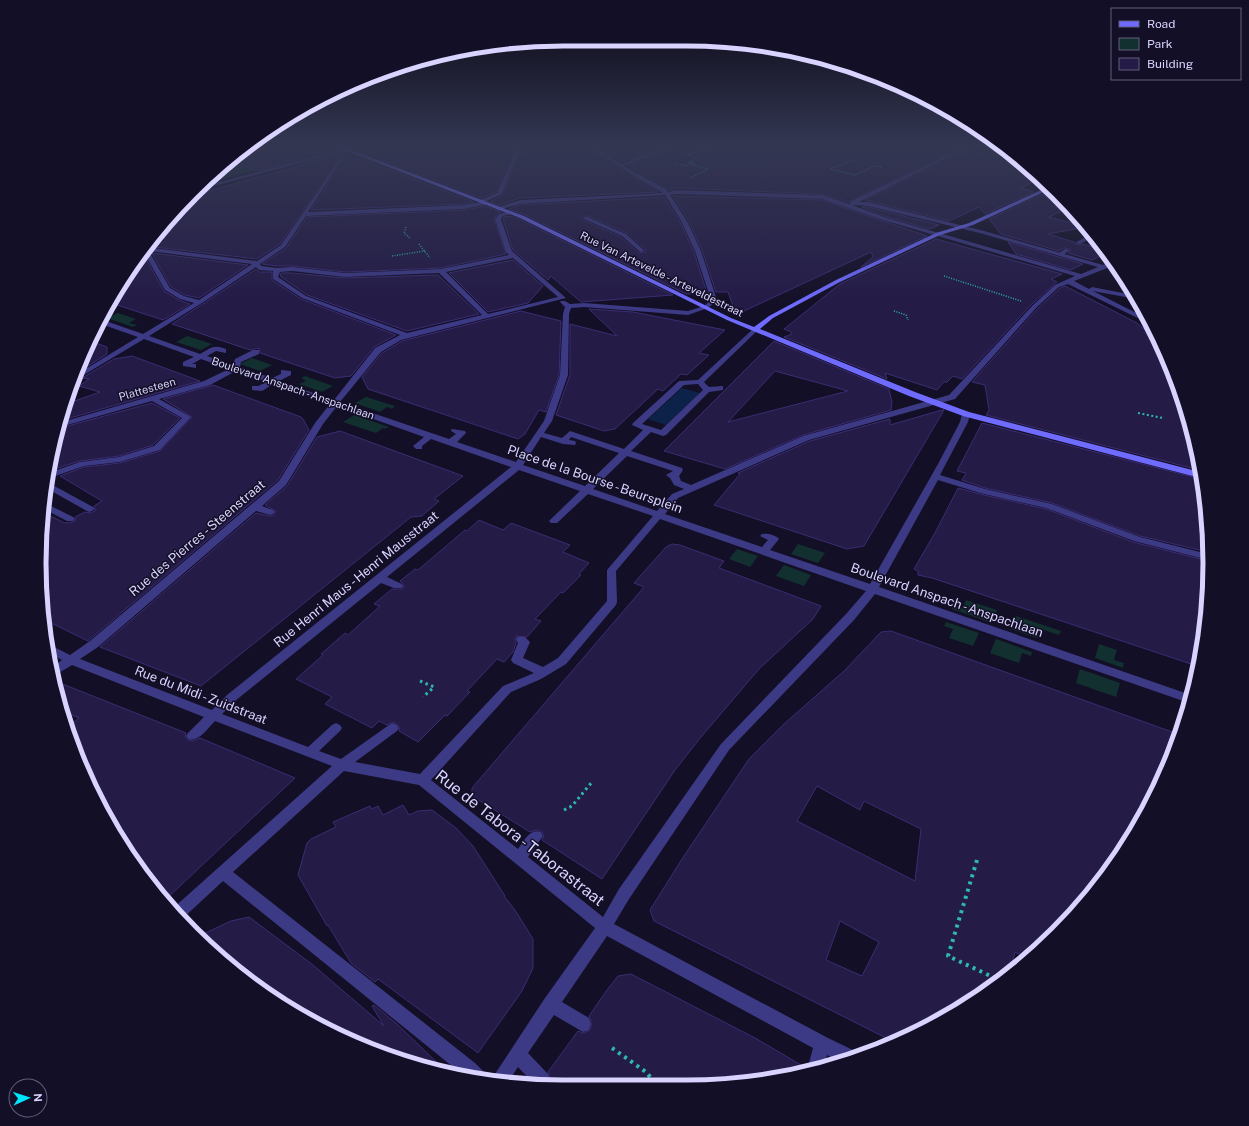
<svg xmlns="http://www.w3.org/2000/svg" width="1249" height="1126" viewBox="0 0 1249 1126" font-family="'Public Sans',sans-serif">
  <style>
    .green { fill: #12302f }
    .water { fill: #0c2248 }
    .building { fill: #241b47; stroke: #3b2d73; fill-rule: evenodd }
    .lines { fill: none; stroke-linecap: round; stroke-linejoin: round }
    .path-far3 { stroke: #2fb8b0; stroke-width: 1.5; stroke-dasharray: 1 1.5; stroke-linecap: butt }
    .path-far2 { stroke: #2fb8b0; stroke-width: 2; stroke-dasharray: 2 2.5; stroke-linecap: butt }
    .path-far1 { stroke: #2fb8b0; stroke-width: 3; stroke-dasharray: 2.5 3.5; stroke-linecap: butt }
    .path { stroke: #2fb8b0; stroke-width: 4; stroke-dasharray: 3 4.5; stroke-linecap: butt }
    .lane { fill: #3d3a85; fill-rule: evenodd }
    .street { fill: #3d3a85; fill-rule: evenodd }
    .secondary { fill: #6f6bff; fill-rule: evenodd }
    .labels { text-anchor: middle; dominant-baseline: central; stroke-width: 3; stroke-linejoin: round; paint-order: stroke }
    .far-street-label { font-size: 11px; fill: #d9d4ff; stroke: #130f26 }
    .street-label { font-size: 13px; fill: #d9d4ff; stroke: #130f26 }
    .near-street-label { font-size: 16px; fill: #d9d4ff; stroke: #130f26 }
    .rim { fill: none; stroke: #d9d4ff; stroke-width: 5 }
  </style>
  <rect width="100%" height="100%" fill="#130f26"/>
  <g class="green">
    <polygon points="229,163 260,169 208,183"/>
    <polygon points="118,313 136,319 129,323 137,325 133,327 107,318"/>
    <polygon points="187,336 212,344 201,350 176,342"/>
    <polygon points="252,358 272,365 260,371 240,364"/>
    <polygon points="305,376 333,386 322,392 299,384 306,381 301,378"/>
    <polygon points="366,397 395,406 392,409 387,407 380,412 355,403"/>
    <polygon points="354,415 389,427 385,429 383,428 376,433 343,422"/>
    <polygon points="798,544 825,553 818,563 791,554"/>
    <polygon points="737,549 758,556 750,567 729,559"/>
    <polygon points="784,565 811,575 804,586 776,576"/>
    <polygon points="966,600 997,610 992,623 952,609 954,605 963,608"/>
    <polygon points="1016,616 1061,631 1059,635 1041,629 1037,638 1011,629"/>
    <polygon points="946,622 979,633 973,646 949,638 953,629 944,626"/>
    <polygon points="996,639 1032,652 1031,656 1022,653 1019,663 990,653"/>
    <polygon points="1099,644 1117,650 1114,660 1124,663 1123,668 1095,658"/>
    <polygon points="1080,669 1120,683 1116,697 1076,683"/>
  </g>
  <polygon class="water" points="682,388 700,393 666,425 648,419"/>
  <g class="building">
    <polygon points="255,146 321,146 332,151 257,171 231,160 237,154"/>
    <polygon points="368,146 515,146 496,192 481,198 363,153"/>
    <polygon points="523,146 587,146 632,177 658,192 520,198 499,205 490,202 503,195"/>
    <polygon points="597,146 663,146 621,162"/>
    <polygon points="677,146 956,146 959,147 849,202 822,194 676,188 669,190 667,188 628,166"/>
    <polygon points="968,149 1023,163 1034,172 1024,177 1038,180 1021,188 1034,192 985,214 979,207 949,221 865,200"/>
    <polygon points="341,154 357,160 360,158 474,202 464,204 311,210 344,159 344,157 341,156 280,244 257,259 146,246 177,215 186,212 181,210 198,194"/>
    <polygon points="1043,194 1059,198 1068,208 1049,217 1086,227 1048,234 1074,242 1075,244 1080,245 1083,244 1106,251 1108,253 1092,260 1068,253 1071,250 1070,249 1064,248 1059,251 1001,234 989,219"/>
    <polygon points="673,196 822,200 927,236 861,267 873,257 871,252 744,311 734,309 728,292 716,292 702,250 688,220"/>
    <path d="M664 197 680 222 694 252 707 293 686 294 525 215 509 209 520 205ZM584 216H589L627 233 646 250V252L639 253 621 237 583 220 582 217Z"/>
    <polygon points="485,206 501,212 498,213 494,219 506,254 441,268 345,272 292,266 277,266 262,264 286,248 307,217 464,210"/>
    <polygon points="862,207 868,207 939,225 930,229 887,217"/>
    <polygon points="511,216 519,219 673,295 581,302 551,276 548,280 513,250 503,219 504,217"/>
    <polygon points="936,239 1062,274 1051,279 1057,282 1032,304 962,379 953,376 947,382 944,382 937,390 885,373 887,379 784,337 792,334 791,332 784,329 840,284"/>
    <polygon points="1008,242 1083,264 1071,270 1016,254"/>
    <polygon points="142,252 164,291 179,300 190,304 163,320 111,303"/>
    <polygon points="152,253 248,265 199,298 185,295 171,287"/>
    <polygon points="513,260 543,286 528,303 488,312 449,273"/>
    <polygon points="256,269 259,272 272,272 272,280 301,299 396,335 374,347 351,376 335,378 260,353 259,348 250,350 172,324"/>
    <polygon points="281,273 292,273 345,278 438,275 479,314 407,331 307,295 280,276"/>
    <polygon points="1065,286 1137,323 1160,343 1192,428 1199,470 986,415 989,410 985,385 972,382 1038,308 1060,288"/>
    <polygon points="589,309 633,312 725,330 699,353 709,355 687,375 681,374 663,391 658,389 615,429 604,431 556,415 570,375 570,324 617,336"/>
    <polygon points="521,311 561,321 559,375 546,412 539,410 525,434 518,439 368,389 362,377 382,353 402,341"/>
    <polygon points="90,341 107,347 107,354 80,371"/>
    <path d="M774 341 889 389 892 402 891 410 803 435 725 469 664 451ZM775 371 848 391 728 422Z"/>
    <polygon points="132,356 200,381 63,420 69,403 100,392 79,386 89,379 82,378 114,359"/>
    <polygon points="213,385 301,417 303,419 309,430 278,480 88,641 47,621 39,564 44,513 65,523 73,522 76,520 75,517 85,512 91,513 96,510 94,506 102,501 60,476 84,467 120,463 160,451 192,417 163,399"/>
    <polygon points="152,403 180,418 153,445 119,456 80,461 51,470 48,469 49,461 60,428"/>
    <polygon points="942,410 944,410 864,546 847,549 714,505 740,474 738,473 810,441 890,419 890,425"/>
    <polygon points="982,423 1201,479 1209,529 1208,552 1140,536 1052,503 985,488 962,480 966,473 957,471"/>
    <polygon points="340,431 463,476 434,499 439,501 422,516 411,517 201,686 100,647 256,513 270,516 274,515 276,511 265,505 287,486 317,437"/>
    <polygon points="958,488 980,494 1046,509 1133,542 1208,561 1191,664 932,578 918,575 918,571 914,569 936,531"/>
    <polygon points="479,520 503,530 511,523 570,545 563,552 589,563 579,574 581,575 563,593 561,592 535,619 541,621 527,637 516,636 515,640 516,643 513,652 504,662 497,659 467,691 470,692 447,716 445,715 418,742 399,731 400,727 394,722 387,725 379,721 372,728 325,704 332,697 296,679 323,655 321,654 345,633 348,635 380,606 374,604 392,589 403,589 404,585 400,581 415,569 418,570 465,530 467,531"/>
    <polygon points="672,544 680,545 724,561 719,568 821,606 813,619 759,669 701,737 675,770 602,879 542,840 544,835 541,831 537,830 530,832 472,796 472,788 644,587 634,583 666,547"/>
    <path d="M891 631 1175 733 1157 786 1140 825 1080 909 1027 958 1015 952 1009 975 1005 979 918 1033 894 1042 654 921 650 910 682 859 749 759 784 724 844 671 881 632ZM817 786 860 810 864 801 921 829 915 881 797 821ZM840 921 879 942 862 976 826 960Z"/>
    <polygon points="55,681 186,733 185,737 188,740 192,741 200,738 295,778 164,901 93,795 68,727 79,718 62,711 57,698"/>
    <polygon points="403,805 409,815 418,811 432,810 456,828 473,846 505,896 504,896 515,910 533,939 533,968 522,991 478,1053 378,979 375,982 351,963 328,925 327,926 298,875 307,843 311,839 336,827 333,822 370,806 372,809 378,806 383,815"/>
    <polygon points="249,917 313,965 384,1026 372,1006 374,1005 397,1024 448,1073 427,1069 331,1033 244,979 199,936 231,921"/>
    <polygon points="631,974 757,1039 806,1068 806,1072 720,1086 550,1086 551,1080 548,1072 578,1031 583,1033 590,1030 592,1024 589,1016 607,990 618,976"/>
  </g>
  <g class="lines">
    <g class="path-far3">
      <polyline points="698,158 687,155 715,146"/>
      <polyline points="853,160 830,169 855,175 874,166 881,167"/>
      <polyline points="675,163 686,166 695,163"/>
      <polyline points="692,163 689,162 697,159"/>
      <polyline points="690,164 708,169 690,178"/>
      <polyline points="406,227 404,233 410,238"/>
      <polyline points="419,244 430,258"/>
      <polyline points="392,256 425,251"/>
      <polyline points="944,276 1021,301"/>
      <polyline points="894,311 906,315 908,320"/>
    </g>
    <polyline class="path-far2" points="1138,413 1163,418"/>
    <g class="path-far1">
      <polyline points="420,681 434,687 423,697"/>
      <polyline points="564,810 572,806 592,782"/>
    </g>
    <g class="path">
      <polyline points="977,860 948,956 997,979 996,985"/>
      <polyline points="612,1048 646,1072 658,1086"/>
    </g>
    <g class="lane">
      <polygon points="584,217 588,217 626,234 645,251 640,252 622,236 584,219"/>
      <polygon points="1091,234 1095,236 1080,244 1075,243"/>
      <polygon points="1065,249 1070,250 1063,255 1059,255 1059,253"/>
    </g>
    <g class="street">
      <polygon points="356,146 365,146 202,189 205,186"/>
      <path d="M517 146H522L502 194 485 202H489V204L464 209 306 216 285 247 260 264 261 266 277 268 292 267 345 273 441 269 509 255 506 252 495 219 499 214 511 211 513 212V214L503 216 501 219 512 251 566 298 401 340 381 352 340 402 449 439 456 434 451 431 452 429 465 431 466 433 457 442 516 462 544 421 560 375 563 314 565 307 560 302 561 301H565L570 304 584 303 688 311 704 306 711 300 695 251 681 221 665 195 520 204 498 210 495 208 520 200 663 193 633 176 588 146H594L621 164 668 146H676L624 166 666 189 668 192 676 190 822 195 850 204V202L965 146C981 146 1003 148 1016 158L971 146 859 202H868L984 231 1103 265 1112 261 1115 265 1074 281 1089 289 1092 287 1133 295 1136 299 1093 291 1148 319 1152 325 1068 284 1059 287 1037 307 955 399 809 440 678 498 665 514 762 547 768 540 760 536 762 534C767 533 776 535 779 539L770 550 870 584 938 464 960 422 962 414 966 412 970 414 968 422 940 475 985 489 1052 504 1140 537 1208 554V560L1134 541 1046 508 980 493 938 480 879 587 1191 695 1189 703 875 594 854 620 729 750 629 899 614 924 828 1038 857 1052 858 1055 841 1062 827 1055 824 1068 807 1072V1070L813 1048 607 936 562 1002 589 1018 591 1024 589 1030 583 1032 554 1015 528 1053 548 1074 550 1080 548 1086H536L518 1067 508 1082 491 1080 545 998 595 928 419 785 344 771 233 872 475 1063 483 1071 485 1077V1079L463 1075 223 881 181 920 171 910 332 766 215 721C208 728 198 743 188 739L186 736 188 733 204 717 72 665 54 676 53 667 62 660 51 654 50 645 70 655 90 641 279 481 315 423 330 404 273 384 262 391 252 390V386H258L267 382 236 371 210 385 159 399 191 417 160 450 120 462 84 466 47 479 48 473 80 462 119 457 154 446 182 418 152 401 60 427 62 422 204 381 229 369 201 359 192 364H196V368L183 366V362L194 357 144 339 77 379 79 373 138 337 98 323 100 319 143 334 194 303 180 299 165 290 143 251 145 247 257 261 281 245 341 157 343 158 308 212 464 205 481 202 480 200 497 193ZM676 194 822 199 883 220 1075 276 1055 285 1033 305 949 395 803 436 691 485 681 481 679 476 683 470 682 468 631 451 651 432 663 436 666 435 709 392 723 390V386L709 387 704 382 758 330V328H754L698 380 679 381 633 423 632 425 643 430 624 449 570 431 562 438 544 433 552 421 568 375 569 314 571 308 584 307 688 315 708 308 717 300 701 251 687 221 670 195ZM852 205 868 206 980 233 1098 267 1081 274 887 218ZM149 251 252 264 199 300 184 296 170 288ZM513 258 558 297 488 314 446 272ZM256 267 259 270 273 271V279L302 298 400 335 375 348 334 400 279 381 291 375V371L281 370V374L272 378 240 367 241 362 259 354V350H253L235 359 233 365 207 356 216 351 226 353V349C213 344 211 348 200 354L149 336 202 303ZM292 271 345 277 439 273 482 315 407 333 306 296 278 277 280 272ZM698 384 703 390 661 430 642 424 684 385ZM337 406 424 437 413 446 416 449H422V446L431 439 511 467 227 695 212 710 80 659 98 647 256 511 270 515 273 514 275 512 273 510 262 506 286 485 323 424ZM541 437 563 444 575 445 576 443 575 441 569 440 571 437 619 453 585 486 523 465ZM627 456 673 471 666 475 670 478 674 485 684 489 672 494 657 511 593 489ZM519 470 580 491 551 519 549 521 551 523H557L588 494 653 516 607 570V601L558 658 543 667 523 658 530 642 525 637H517L516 640 518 643 511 660 513 663 534 673 503 686 420 774 355 762 397 731 399 728 397 725 393 723 389 725 341 759 319 751 340 731 342 728 340 725 336 723 332 725 308 747 222 714 235 701 381 583 394 588H402L403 586 402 584 387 577ZM660 519 866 591 846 614 721 744 619 889 603 917 528 857 543 836 541 832C530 828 524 841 518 849L431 780 511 692 541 679 566 664 616 605 617 602 616 571Z"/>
      <polygon points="47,482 93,507 95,509 90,512 87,511 46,488"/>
      <polygon points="45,503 73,517 75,519 73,521 67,521 44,509"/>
    </g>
    <polygon class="secondary" points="334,146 341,146 524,216 731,318 754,327 769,316 836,280 936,233 969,223 1048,187 1050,189 973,225 940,235 840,282 773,318 760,329 915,392 969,412 1200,472 1200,478 963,416 909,396 727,320 520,218"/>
  </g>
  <linearGradient id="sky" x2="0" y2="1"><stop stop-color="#0a0815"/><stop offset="0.48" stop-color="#333752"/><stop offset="1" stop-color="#333752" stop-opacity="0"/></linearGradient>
  <rect width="1249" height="304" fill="url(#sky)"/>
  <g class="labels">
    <g class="far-street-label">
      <text transform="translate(662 274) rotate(26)">Rue Van Artevelde - Arteveldestraat</text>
      <text transform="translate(293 388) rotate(19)">Boulevard Anspach - Anspachlaan</text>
      <text transform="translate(147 389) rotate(-16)">Plattesteen</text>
    </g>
    <g class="street-label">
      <text transform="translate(595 479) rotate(19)">Place de la Bourse - Beursplein</text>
      <text transform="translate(197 538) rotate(-40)">Rue des Pierres - Steenstraat</text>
      <text transform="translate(356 579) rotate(-39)">Rue Henri Maus - Henri Mausstraat</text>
      <text transform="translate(947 600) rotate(19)">Boulevard Anspach - Anspachlaan</text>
      <text transform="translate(201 695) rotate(21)">Rue du Midi - Zuidstraat</text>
    </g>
    <g class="near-street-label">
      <text transform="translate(520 838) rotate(38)">Rue de Tabora - Taborastraat</text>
    </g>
  </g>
  <path d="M0 0H1249V1126H0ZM563 46H686A517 517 0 0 1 1203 563V563A517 517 0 0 1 686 1080H563A517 517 0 0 1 46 563V563A517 517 0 0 1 563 46Z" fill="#130f26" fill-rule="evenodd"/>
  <path class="rim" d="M563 46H686A517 517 0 0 1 1203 563V563A517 517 0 0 1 686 1080H563A517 517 0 0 1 46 563V563A517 517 0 0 1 563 46Z"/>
  <rect x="1111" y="8" width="130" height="72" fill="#130f26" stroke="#625e7d"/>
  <rect x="1119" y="21" width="20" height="6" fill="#6f6bff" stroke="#625e7d"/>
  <text x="1147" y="28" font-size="12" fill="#d9d4ff">Road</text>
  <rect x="1119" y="38" width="20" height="12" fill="#12302f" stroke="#625e7d"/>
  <text x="1147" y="48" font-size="12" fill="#d9d4ff">Park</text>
  <rect x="1119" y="58" width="20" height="12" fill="#241b47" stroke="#625e7d"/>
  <text x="1147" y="68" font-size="12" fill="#d9d4ff">Building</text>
  <g transform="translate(28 1098) rotate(87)"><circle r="19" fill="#130f26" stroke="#625e7d"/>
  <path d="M0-3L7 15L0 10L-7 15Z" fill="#00e5ff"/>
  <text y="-6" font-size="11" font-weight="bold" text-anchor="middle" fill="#d9d4ff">N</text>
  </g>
</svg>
